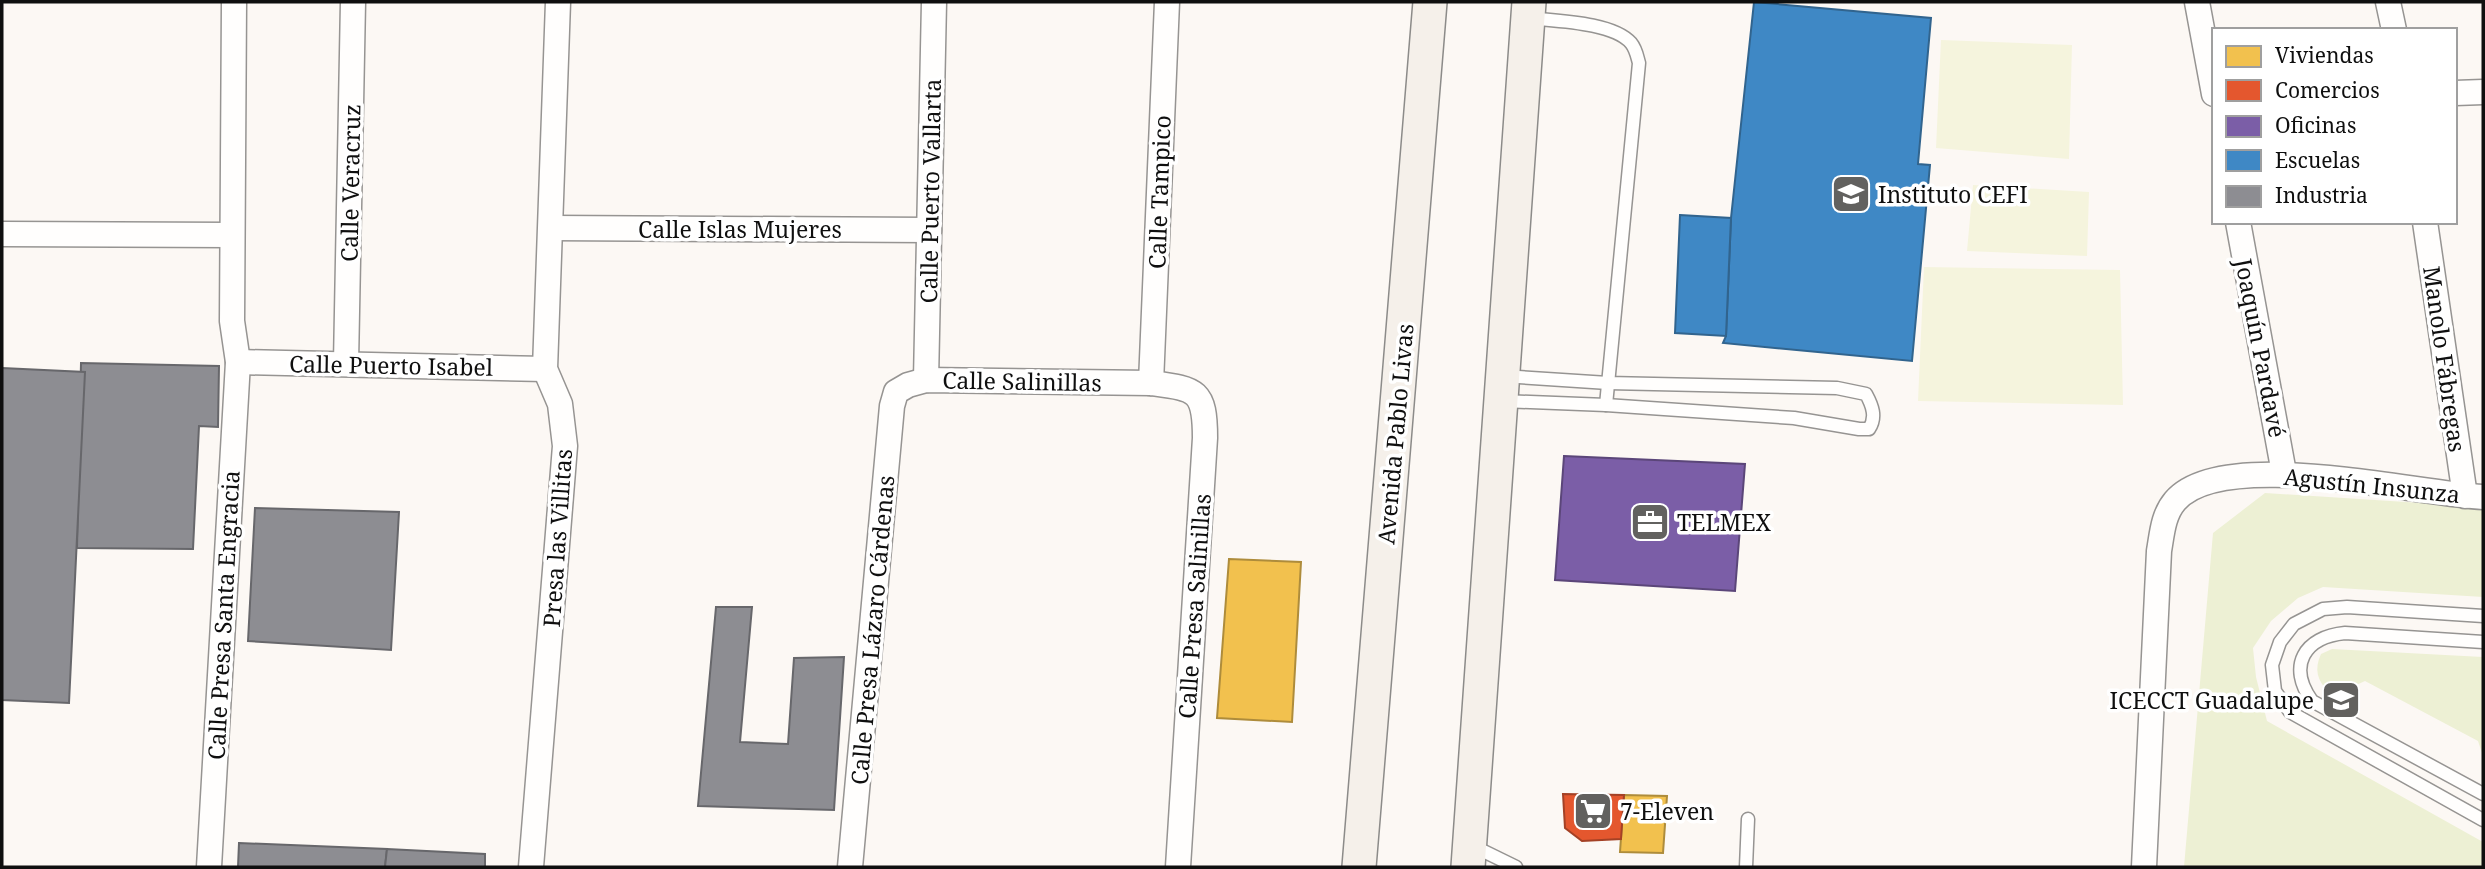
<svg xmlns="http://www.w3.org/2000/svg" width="2485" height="869" viewBox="0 0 2485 869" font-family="'Noto Serif',serif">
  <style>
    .green { fill: #edf0d4 }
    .pitch { fill: #f5f4dd }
    .homes { fill: #f2c14e; stroke: #ae8c3b; stroke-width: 2 }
    .shops { fill: #e4572e; stroke: #a44125; stroke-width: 2 }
    .offices { fill: #7b5ea7; stroke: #5b4679; stroke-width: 2 }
    .schools { fill: #3f88c5; stroke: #31648e; stroke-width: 2 }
    .industry { fill: #8d8d92; stroke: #67676b; stroke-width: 2 }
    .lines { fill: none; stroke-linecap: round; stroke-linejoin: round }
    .lane-casing { stroke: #969492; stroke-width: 15 }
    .street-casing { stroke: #969492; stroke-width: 27 }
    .secondary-casing { stroke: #8c8b89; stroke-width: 36 }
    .lane { stroke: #fffefd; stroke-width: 12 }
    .street { stroke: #fffefd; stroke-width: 24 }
    .secondary { stroke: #f5f0ea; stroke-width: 33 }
    .labels { text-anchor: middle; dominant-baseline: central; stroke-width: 7; stroke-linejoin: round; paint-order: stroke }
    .street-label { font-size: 23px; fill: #0f0f0f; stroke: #fff }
    .poi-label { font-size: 23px; fill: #0f0f0f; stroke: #fff; text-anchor: start }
  </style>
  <rect width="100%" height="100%" fill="#fcf8f4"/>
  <g class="green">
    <polygon points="2265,493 2483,507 2483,597 2323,587 2298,598 2271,621 2253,648 2256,677 2267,721 2483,842 2483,867 2184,867 2213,533"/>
    <path d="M2332 649 2483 657V756L2478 741 2365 681 2343 691 2329 692C2317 681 2314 669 2321 654Z"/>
  </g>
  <g class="pitch">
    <polygon points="1941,40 2072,45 2069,159 1936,148"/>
    <polygon points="1973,185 2089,192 2087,256 1967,251"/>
    <polygon points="1924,267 2120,270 2123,405 1918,401"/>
  </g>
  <g class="homes">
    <polygon points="1229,559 1301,562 1292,722 1217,718"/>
    <polygon points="1624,795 1667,796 1663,853 1620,852"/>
  </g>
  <polygon class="shops" points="1563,794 1624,795 1621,839 1582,841 1565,828"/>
  <polygon class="offices" points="1564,456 1745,464 1735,591 1555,580"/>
  <g class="schools">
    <polygon points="1754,2 1931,18 1918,164 1930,165 1912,361 1723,343 1726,336 1731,218"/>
    <polygon points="1680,215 1731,218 1726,336 1675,333"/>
  </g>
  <g class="industry">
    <polygon points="81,363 219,366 218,427 199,426 193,549 77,548"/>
    <polygon points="2,368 85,372 69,703 2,700"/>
    <polygon points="255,508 399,512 391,650 248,641"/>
    <polygon points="716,607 752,607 740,742 788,744 794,658 844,657 834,810 698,806"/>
    <polygon points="239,843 387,849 385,867 238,867"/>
    <polygon points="387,849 485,854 485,867 385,867"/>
  </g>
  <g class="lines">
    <g class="lane-casing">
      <g id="lane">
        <path d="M1529 18C1555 21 1613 22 1631 43 1636 49 1637 56 1639 63L1606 405"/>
        <path d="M1503 401 1606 405 1794 418 1859 429H1869C1877 417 1872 405 1866 394L1837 388 1608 383 1503 376"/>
        <polyline points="2483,616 2347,607 2323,609 2294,624 2280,642 2272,665 2275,691 2290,712 2483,820"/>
        <path d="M2483 642 2345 633C2304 637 2287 666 2312 701L2483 794"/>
        <polyline points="1473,846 1516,867"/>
        <polyline points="1746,867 1748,819"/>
      </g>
    </g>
    <g class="street-casing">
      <g id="street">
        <polyline points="2197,2 2214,94"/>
        <polyline points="2388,2 2394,30"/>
        <polyline points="2455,93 2483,92"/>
        <polyline points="2238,222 2284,473"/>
        <polyline points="2425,222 2465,496"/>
        <polyline points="551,228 929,230"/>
        <polyline points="2,234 231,235"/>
        <polyline points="238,362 545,369"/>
        <polyline points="346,363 353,2"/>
        <polyline points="926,380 934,2"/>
        <polyline points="1151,383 1167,2"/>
        <polyline points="209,867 238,362 232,321 234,2"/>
        <polyline points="531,867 565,446 560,404 545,369 558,2"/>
        <path d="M850 867 892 406 896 392 908 385 926 380 1151 383C1196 389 1205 389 1205 438L1178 867"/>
        <path d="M2144 867 2159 551C2162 534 2163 515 2175 501 2222 446 2415 494 2483 497"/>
      </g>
    </g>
    <g class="secondary-casing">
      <g id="secondary">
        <polyline points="1359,867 1430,2"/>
        <polyline points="1468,867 1529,2"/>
      </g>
    </g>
    <use href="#lane" class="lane"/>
    <use href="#street" class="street"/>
    <use href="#secondary" class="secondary"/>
  </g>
  <defs>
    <g id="university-square" transform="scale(2.0125)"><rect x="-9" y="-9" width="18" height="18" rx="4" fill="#62615f" stroke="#fff"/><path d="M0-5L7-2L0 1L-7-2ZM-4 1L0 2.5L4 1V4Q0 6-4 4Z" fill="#fff"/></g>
    <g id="office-square" transform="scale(2.0125)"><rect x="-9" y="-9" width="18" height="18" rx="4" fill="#62615f" stroke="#fff"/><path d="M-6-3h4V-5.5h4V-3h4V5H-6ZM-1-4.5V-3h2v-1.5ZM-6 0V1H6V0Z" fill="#fff"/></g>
    <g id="school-square" transform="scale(2.0125)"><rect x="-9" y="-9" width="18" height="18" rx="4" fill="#62615f" stroke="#fff"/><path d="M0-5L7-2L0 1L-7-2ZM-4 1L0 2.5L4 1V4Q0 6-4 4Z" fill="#fff"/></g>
    <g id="supermarket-square" transform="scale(2.0125)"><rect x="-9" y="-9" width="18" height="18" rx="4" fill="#62615f" stroke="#fff"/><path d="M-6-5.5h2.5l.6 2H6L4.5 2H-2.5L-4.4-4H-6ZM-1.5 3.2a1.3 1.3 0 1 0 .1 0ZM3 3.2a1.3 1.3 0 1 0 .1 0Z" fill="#fff"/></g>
  </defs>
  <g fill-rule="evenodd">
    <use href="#university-square" x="1851" y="194"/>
    <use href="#office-square" x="1650" y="522"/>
    <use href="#school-square" x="2341" y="700"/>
    <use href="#supermarket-square" x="1593" y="811"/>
  </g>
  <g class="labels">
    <g class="street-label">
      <text transform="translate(350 183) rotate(-89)">Calle Veracruz</text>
      <text transform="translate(930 191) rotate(-89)">Calle Puerto Vallarta</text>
      <text transform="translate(1159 192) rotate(-88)">Calle Tampico</text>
      <text x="740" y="229">Calle Islas Mujeres</text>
      <text transform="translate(2261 348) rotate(79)">Joaquín Pardavé</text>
      <text transform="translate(2445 359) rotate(82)">Manolo Fábregas</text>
      <text transform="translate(391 365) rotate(1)">Calle Puerto Isabel</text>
      <text transform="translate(1022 381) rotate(1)">Calle Salinillas</text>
      <text transform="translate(1395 434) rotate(-85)">Avenida Pablo Livas</text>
      <text transform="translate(2372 485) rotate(6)">Agustín Insunza</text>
      <text transform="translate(557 538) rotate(-86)">Presa las Villitas</text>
      <text transform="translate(1194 606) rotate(-86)">Calle Presa Salinillas</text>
      <text transform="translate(223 615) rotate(-87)">Calle Presa Santa Engracia</text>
      <text transform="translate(872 630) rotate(-85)">Calle Presa Lázaro Cárdenas</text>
    </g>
    <g class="poi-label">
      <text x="1878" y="194">Instituto CEFI</text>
      <text x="1677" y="522">TELMEX</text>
      <text x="2314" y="700" text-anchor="end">ICECCT Guadalupe</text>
      <text x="1620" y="811">7-Eleven</text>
    </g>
  </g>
  <rect width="2485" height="869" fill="none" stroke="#0f0f0f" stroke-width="7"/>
  <rect x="2212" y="28" width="245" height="196" fill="#ffffff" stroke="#9f9f9f" stroke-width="2"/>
  <rect x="2226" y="46" width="35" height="21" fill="#f2c14e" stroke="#9f9f9f" stroke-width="2"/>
  <text x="2275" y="63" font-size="21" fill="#0f0f0f">Viviendas</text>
  <rect x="2226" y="80" width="35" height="21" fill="#e4572e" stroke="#9f9f9f" stroke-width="2"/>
  <text x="2275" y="98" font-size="21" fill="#0f0f0f">Comercios</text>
  <rect x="2226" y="116" width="35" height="21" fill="#7b5ea7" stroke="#9f9f9f" stroke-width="2"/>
  <text x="2275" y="133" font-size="21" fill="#0f0f0f">Oficinas</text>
  <rect x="2226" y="150" width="35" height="21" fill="#3f88c5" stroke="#9f9f9f" stroke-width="2"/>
  <text x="2275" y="168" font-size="21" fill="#0f0f0f">Escuelas</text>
  <rect x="2226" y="186" width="35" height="21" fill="#8d8d92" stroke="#9f9f9f" stroke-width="2"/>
  <text x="2275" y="203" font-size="21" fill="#0f0f0f">Industria</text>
</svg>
